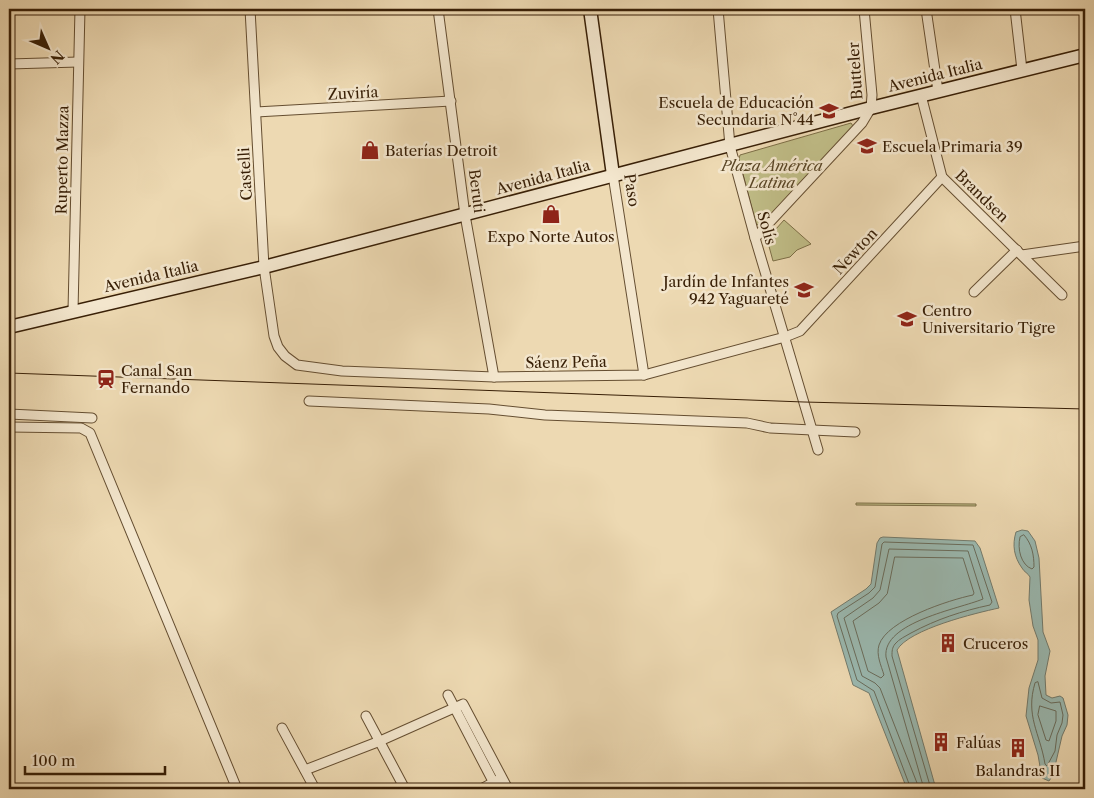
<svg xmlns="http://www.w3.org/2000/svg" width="1094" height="798" viewBox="0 0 1094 798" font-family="'Libre Caslon Text',serif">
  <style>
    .green { fill: #c0bd87; stroke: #7c6e46 }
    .water { fill: #9ab9b1; stroke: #737b6d }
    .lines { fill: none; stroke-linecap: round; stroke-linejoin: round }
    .shore { stroke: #696c5c; stroke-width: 1 }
    .street-casing { stroke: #654e31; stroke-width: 11 }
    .secondary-casing { stroke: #381f06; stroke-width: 15 }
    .street { stroke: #f3e6cd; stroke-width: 9 }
    .secondary { stroke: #f3e6cd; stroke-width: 12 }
    .tram { stroke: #381f06; stroke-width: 1 }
    .labels { text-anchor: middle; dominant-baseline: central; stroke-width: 5; stroke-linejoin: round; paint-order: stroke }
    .street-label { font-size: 15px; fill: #381f06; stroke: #f3e6cd }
    .poi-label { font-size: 15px; fill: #381f06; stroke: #f3e6cd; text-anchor: start }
    .park-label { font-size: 15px; font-style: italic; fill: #5a4626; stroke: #f3e6cd }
  </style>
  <rect width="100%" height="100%" fill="#edd9b2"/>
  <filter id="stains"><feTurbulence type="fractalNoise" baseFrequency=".004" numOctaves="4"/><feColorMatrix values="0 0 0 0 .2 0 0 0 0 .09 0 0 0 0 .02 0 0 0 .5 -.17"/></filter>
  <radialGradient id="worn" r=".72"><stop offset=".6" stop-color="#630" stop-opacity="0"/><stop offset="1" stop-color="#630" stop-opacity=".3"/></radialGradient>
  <g class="green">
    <polygon points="851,123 853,126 760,226 756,224 739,159 740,155"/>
    <polygon points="784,220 811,244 797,250 790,257 773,261 767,239"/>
    <polygon points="856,503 976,504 976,506 856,505"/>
  </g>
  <g class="water">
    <path d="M1022 530 1028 531 1035 541 1039 558 1043 632 1050 651 1045 676 1046 695 1052 698 1060 696 1063 698 1068 715 1067 725 1062 736 1053 775 1049 781 1042 778 1038 755 1026 716 1029 688 1038 660V640L1033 626 1029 600 1030 577C1028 573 1024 572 1022 568 1014 557 1012 545 1016 532Z"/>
    <path d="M883 537 975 541 980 548 999 608C976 613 909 629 897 650L936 789H907L869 693 853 685 831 612 866 589 871 584 877 543 880 538Z"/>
  </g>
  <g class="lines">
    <g class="shore">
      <path d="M1024 535C1032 544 1034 555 1034 567L1032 569C1021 565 1017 549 1020 537Z"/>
      <path d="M895 557 963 558 974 593 973 595C949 600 887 620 879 645 876 655 881 665 884 675L881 678 868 671 853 621 879 603 887 594Z"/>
      <path d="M1038 682 1042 698 1051 703 1060 702 1063 715 1062 723 1057 735 1055 751 1047 766 1045 764C1040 733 1025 716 1035 683Z"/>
      <polygon points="1040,706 1056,711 1056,721 1049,741 1046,740 1038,715"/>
      <path d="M911 789 874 691 857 680 837 616 838 613 869 593 875 587 882 544 884 542 973 545 992 602 990 605C962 611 937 619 911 633 906 636 899 639 895 644 892 648 892 651 892 656L931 789"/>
      <path d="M918 789 917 783 880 688 875 683 862 676 844 618 873 598 880 590 889 549 968 551 983 599C959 609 882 622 886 657L924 789"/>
    </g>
    <g class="street-casing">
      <g id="street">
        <polyline points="250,9 264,267 274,336 278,347 285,356 297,365 342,371 494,377 644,375 785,337 800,331 942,177"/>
        <polyline points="438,9 465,215 494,377"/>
        <polyline points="718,9 730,146 755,238 818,450"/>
        <polyline points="926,9 938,91"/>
        <polyline points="1015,9 1022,70"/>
        <polyline points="9,64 78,62"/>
        <polyline points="921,95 942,177 1062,295"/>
        <polyline points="256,112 451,101"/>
        <polyline points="613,175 644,375"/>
        <polyline points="755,238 862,123 871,108 872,95 864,9"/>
        <polyline points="1022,255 1085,246"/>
        <polyline points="974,292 1017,250"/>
        <polyline points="73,311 80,9"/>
        <polyline points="309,401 489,409 545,415 747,423 770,428 855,432"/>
        <polyline points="9,414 92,418"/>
        <polyline points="9,427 81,428 90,433 237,789"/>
        <polyline points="448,695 497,789"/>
        <polyline points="366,716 405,789"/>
        <polyline points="282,728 315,789"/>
        <polyline points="305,770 380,741 463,704 508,789"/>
        <polyline points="481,789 498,780"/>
      </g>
    </g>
    <g class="secondary-casing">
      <g id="secondary">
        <polyline points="590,9 613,175"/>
        <polyline points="9,327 264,267 871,108 1085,55"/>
      </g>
    </g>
    <use href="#street" class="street"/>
    <use href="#secondary" class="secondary"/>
    <polyline class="tram" points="9,373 804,402 1085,409"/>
  </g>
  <defs>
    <g id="school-bare" transform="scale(1.5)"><path d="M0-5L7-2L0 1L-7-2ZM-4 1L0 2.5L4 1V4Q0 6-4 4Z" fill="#8f2418" stroke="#f3e6cd" stroke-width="2.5" paint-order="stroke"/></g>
    <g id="shop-bare" transform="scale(1.5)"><path d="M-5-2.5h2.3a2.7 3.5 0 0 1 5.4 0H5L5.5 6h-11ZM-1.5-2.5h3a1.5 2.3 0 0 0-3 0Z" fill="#8f2418" stroke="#f3e6cd" stroke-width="2.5" paint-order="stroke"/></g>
    <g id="university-bare" transform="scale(1.5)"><path d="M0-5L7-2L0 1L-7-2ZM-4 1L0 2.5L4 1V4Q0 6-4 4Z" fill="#8f2418" stroke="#f3e6cd" stroke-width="2.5" paint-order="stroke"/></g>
    <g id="station-bare" transform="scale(1.5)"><path d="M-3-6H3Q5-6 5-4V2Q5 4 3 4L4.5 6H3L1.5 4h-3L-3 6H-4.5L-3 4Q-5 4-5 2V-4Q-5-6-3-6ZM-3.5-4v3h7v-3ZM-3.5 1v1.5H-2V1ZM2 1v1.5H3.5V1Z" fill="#8f2418" stroke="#f3e6cd" stroke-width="2.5" paint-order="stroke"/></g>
    <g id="building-bare" transform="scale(1.5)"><path d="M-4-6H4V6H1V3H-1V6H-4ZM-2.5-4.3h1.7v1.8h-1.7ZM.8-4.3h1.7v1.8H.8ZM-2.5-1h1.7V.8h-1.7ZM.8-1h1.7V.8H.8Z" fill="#8f2418" stroke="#f3e6cd" stroke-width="2.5" paint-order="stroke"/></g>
  </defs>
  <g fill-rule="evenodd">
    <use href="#school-bare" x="829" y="111"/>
    <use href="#school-bare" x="867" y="146"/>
    <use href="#shop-bare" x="370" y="150"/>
    <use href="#shop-bare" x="551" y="214"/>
    <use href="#school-bare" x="804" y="290"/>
    <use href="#university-bare" x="907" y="319"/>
    <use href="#station-bare" x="106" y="379"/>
    <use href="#building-bare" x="948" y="643"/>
    <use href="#building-bare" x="941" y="742"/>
    <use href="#building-bare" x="1018" y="748"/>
  </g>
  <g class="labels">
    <g class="street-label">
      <text transform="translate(855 71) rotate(-94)">Butteler</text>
      <text transform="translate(935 75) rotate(-14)">Avenida Italia</text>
      <text transform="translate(353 93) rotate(-3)">Zuviría</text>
      <text transform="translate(62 160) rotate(-89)">Ruperto Mazza</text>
      <text transform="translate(245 174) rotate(-93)">Castelli</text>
      <text transform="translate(543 177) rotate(-15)">Avenida Italia</text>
      <text transform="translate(632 190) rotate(81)">Paso</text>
      <text transform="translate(477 191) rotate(83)">Beruti</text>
      <text transform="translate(982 196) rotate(44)">Brandsen</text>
      <text transform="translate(767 228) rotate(74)">Solís</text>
      <text transform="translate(855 251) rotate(-47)">Newton</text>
      <text transform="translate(151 276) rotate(-13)">Avenida Italia</text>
      <text transform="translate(566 362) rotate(-1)">Sáenz Peña</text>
    </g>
    <g class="poi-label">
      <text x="814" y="102" text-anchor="end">Escuela de Educación<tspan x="814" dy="17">Secundaria N°44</tspan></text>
      <text x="882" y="146">Escuela Primaria 39</text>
      <text x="385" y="150">Baterías Detroit</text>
      <text x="551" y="236" text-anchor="middle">Expo Norte Autos</text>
      <text x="789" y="281" text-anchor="end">Jardín de Infantes<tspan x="789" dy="17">942 Yaguareté</tspan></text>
      <text x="922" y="310">Centro<tspan x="922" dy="17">Universitario Tigre</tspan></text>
      <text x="121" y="370">Canal San<tspan x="121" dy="17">Fernando</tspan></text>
      <text x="963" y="643">Cruceros</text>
      <text x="956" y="742">Falúas</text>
      <text x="1018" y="770" text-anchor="middle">Balandras II</text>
    </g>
    <g class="park-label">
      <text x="772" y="165">Plaza América<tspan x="772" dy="17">Latina</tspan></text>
    </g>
  </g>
  <rect width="1094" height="798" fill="none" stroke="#edd9b2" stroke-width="30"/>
  <rect x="10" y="10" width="1074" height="778" fill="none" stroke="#381f06" stroke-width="2.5"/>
  <rect x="15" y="15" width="1064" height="768" fill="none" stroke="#381f06"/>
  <g transform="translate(48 48) rotate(135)" stroke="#f3e6cd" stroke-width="4" paint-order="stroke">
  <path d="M0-4L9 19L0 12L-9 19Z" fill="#381f06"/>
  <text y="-8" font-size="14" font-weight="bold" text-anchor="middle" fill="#381f06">N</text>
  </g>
  <path d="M25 766v8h140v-8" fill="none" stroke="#381f06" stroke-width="2.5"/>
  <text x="32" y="766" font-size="15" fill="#381f06" stroke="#f3e6cd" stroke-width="4" paint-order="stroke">100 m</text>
  <rect width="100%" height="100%" filter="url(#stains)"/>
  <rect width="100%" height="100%" fill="url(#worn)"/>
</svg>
